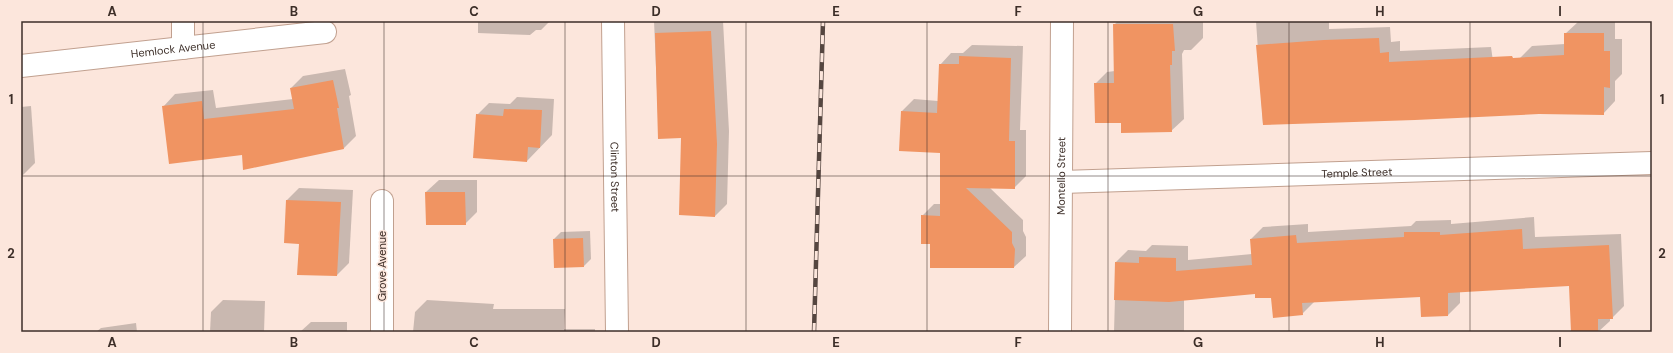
<svg xmlns="http://www.w3.org/2000/svg" width="1673" height="353" viewBox="0 0 1673 353" font-family="'DM Sans',sans-serif">
  <style>
    .shadow { fill: #0003 }
    .building { fill: #f09462 }
    .lines { fill: none; stroke-linecap: round; stroke-linejoin: round }
    .street-casing { stroke: #c1a08f; stroke-width: 24 }
    .primary-casing { stroke: #c1a08f; stroke-width: 24 }
    .street { stroke: #fff; stroke-width: 22 }
    .primary { stroke: #fff; stroke-width: 22 }
    .rail-casing { stroke: #554640; stroke-width: 4.5 }
    .rail { stroke: #fce6dc; stroke-width: 3; stroke-dasharray: 9; stroke-linecap: butt }
    .grid { fill: none; stroke: #3c2e28; stroke-width: 1; stroke-opacity: 0.55 }
    .labels { text-anchor: middle; dominant-baseline: central; stroke-width: 3; stroke-linejoin: round; paint-order: stroke }
    .street-label { font-size: 11px; fill: #3c2e28; stroke: #fce6dc }
    .neatline { fill: none; stroke: #3c2e28; stroke-width: 1.5 }
    .grid-label { font-size: 13px; text-anchor: middle; font-weight: bold; fill: #3c2e28 }
  </style>
  <rect width="100%" height="100%" fill="#fce6dc"/>
  <g class="shadow">
    <polygon points="478,21 550,21 541,30 536,30 530,35 478,33"/>
    <polygon points="654,21 723,21 729,131 727,204 715,216 682,137 659,138"/>
    <polygon points="1118,21 1203,21 1203,38 1191,50 1184,50 1182,54 1184,119 1171,131 1122,122 1095,84 1107,72 1115,71 1114,25"/>
    <polygon points="1256,21 1329,21 1329,29 1390,27 1391,42 1400,41 1400,51 1491,47 1499,104 1263,124"/>
    <polygon points="1615,21 1615,39 1622,39 1622,74 1615,81 1615,101 1603,114 1518,114 1520,58 1532,46 1565,44 1565,34 1578,22"/>
    <polygon points="972,45 1023,46 1020,130 1026,130 1026,176 1014,188 989,187 1023,220 1023,231 1026,237 1026,256 1014,267 931,243 922,216 934,204 941,204 941,152 902,111 914,99 938,101 940,65 951,53 963,53"/>
    <polygon points="345,69 351,95 349,96 356,136 344,148 243,154 163,107 175,94 213,90 216,108 293,99 291,88 303,76"/>
    <polygon points="517,97 554,99 552,135 527,161 477,115 489,103 510,104"/>
    <polygon points="31,106 35,163 23,175 21,175 21,107"/>
    <polygon points="439,180 477,180 477,212 465,224 427,224 426,192"/>
    <polygon points="299,188 353,190 349,263 337,275 287,200"/>
    <polygon points="1534,217 1535,237 1621,234 1624,306 1612,318 1610,318 1610,321 1598,332 1572,332 1570,285 1460,291 1460,303 1448,315 1421,296 1315,301 1302,314 1272,297 1256,293 1184,300 1184,332 1114,332 1116,262 1128,250 1146,251 1152,245 1188,246 1188,260 1252,254 1251,239 1263,227 1308,224 1308,232 1411,226 1416,221 1451,220 1451,224"/>
    <polygon points="590,231 591,259 584,266 554,239 561,232"/>
    <polygon points="223,300 265,301 264,332 210,332 211,312"/>
    <polygon points="427,300 494,304 493,309 565,309 564,329 595,329 595,332 413,332 415,312"/>
    <polygon points="311,322 347,322 347,332 300,332"/>
    <polygon points="136,323 137,332 96,332 101,328"/>
  </g>
  <g class="building">
    <polygon points="1113,24 1173,24 1175,51 1172,51 1172,65 1170,65 1172,132 1121,133 1121,123 1095,123 1094,83 1114,83"/>
    <polygon points="711,31 717,144 715,217 679,215 681,138 658,139 655,33"/>
    <polygon points="1564,33 1604,33 1604,51 1610,51 1610,88 1604,87 1604,115 1539,114 1415,120 1263,125 1256,45 1324,40 1379,38 1380,53 1389,52 1389,62 1512,56 1513,58 1564,55"/>
    <polygon points="959,56 1011,58 1009,141 1015,141 1015,189 966,188 1012,232 1012,243 1015,249 1014,268 930,268 930,244 921,244 921,215 940,216 940,153 899,151 901,111 937,113 939,64 959,64"/>
    <polygon points="333,80 339,108 337,108 344,149 243,170 242,155 169,164 162,106 202,101 204,119 294,109 290,88"/>
    <polygon points="504,109 542,110 540,148 528,147 527,162 473,158 476,114 503,116"/>
    <polygon points="425,192 465,192 466,225 426,225"/>
    <polygon points="286,200 341,202 337,276 297,275 299,244 284,243"/>
    <polygon points="1522,229 1523,249 1609,245 1613,319 1598,319 1598,332 1571,332 1569,286 1448,293 1448,316 1421,317 1420,297 1302,303 1303,315 1273,318 1271,298 1255,298 1255,294 1169,302 1114,300 1115,262 1139,263 1139,257 1176,258 1176,271 1252,265 1250,239 1296,235 1297,243 1404,237 1404,232 1440,232 1440,235"/>
    <polygon points="583,238 584,267 554,268 553,239"/>
  </g>
  <g class="lines">
    <g class="street-casing">
      <g id="street">
        <polyline points="183,21 183,48"/>
        <path id="s1" d="M613 21 617 332"/>
        <path id="s2" d="M21 66 325 32"/>
        <path id="s3" d="M1062 182 1652 163"/>
        <polyline points="382,332 382,201"/>
      </g>
    </g>
    <g class="primary-casing">
      <g id="primary">
        <path id="s4" d="M1060 332 1062 21"/>
      </g>
    </g>
    <use href="#street" class="street"/>
    <use href="#primary" class="primary"/>
    <g class="rail-casing">
      <polyline id="rail" points="814,332 823,21"/>
    </g>
    <use href="#rail" class="rail"/>
  </g>
  <path class="grid" d="M203 21V332M384 21V332M565 21V332M746 21V332M927 21V332M1108 21V332M1289 21V332M1470 21V332M21 176H1652"/>
  <g class="labels">
    <g class="street-label">
      <text stroke="none"><textPath href="#s2" startOffset="153">Hemlock Avenue</textPath></text>
      <text stroke="none"><textPath href="#s3" startOffset="295">Temple Street</textPath></text>
      <text stroke="none"><textPath href="#s1" startOffset="156">Clinton Street</textPath></text>
      <text stroke="none"><textPath href="#s4" startOffset="156">Montello Street</textPath></text>
      <text transform="translate(382 266) rotate(-90)">Grove Avenue</text>
    </g>
  </g>
  <rect width="1673" height="353" fill="none" stroke="#fce6dc" stroke-width="44"/>
  <rect x="22" y="22" width="1629" height="309" class="neatline"/>
  <g class="grid-label">
    <text x="112" y="16">A</text>
    <text x="294" y="16">B</text>
    <text x="474" y="16">C</text>
    <text x="656" y="16">D</text>
    <text x="836" y="16">E</text>
    <text x="1018" y="16">F</text>
    <text x="1198" y="16">G</text>
    <text x="1380" y="16">H</text>
    <text x="1560" y="16">I</text>
    <text x="11" y="104">1</text>
    <text x="1662" y="104">1</text>
    <text x="11" y="258">2</text>
    <text x="1662" y="258">2</text>
    <text x="112" y="347">A</text>
    <text x="294" y="347">B</text>
    <text x="474" y="347">C</text>
    <text x="656" y="347">D</text>
    <text x="836" y="347">E</text>
    <text x="1018" y="347">F</text>
    <text x="1198" y="347">G</text>
    <text x="1380" y="347">H</text>
    <text x="1560" y="347">I</text>
  </g>
</svg>
